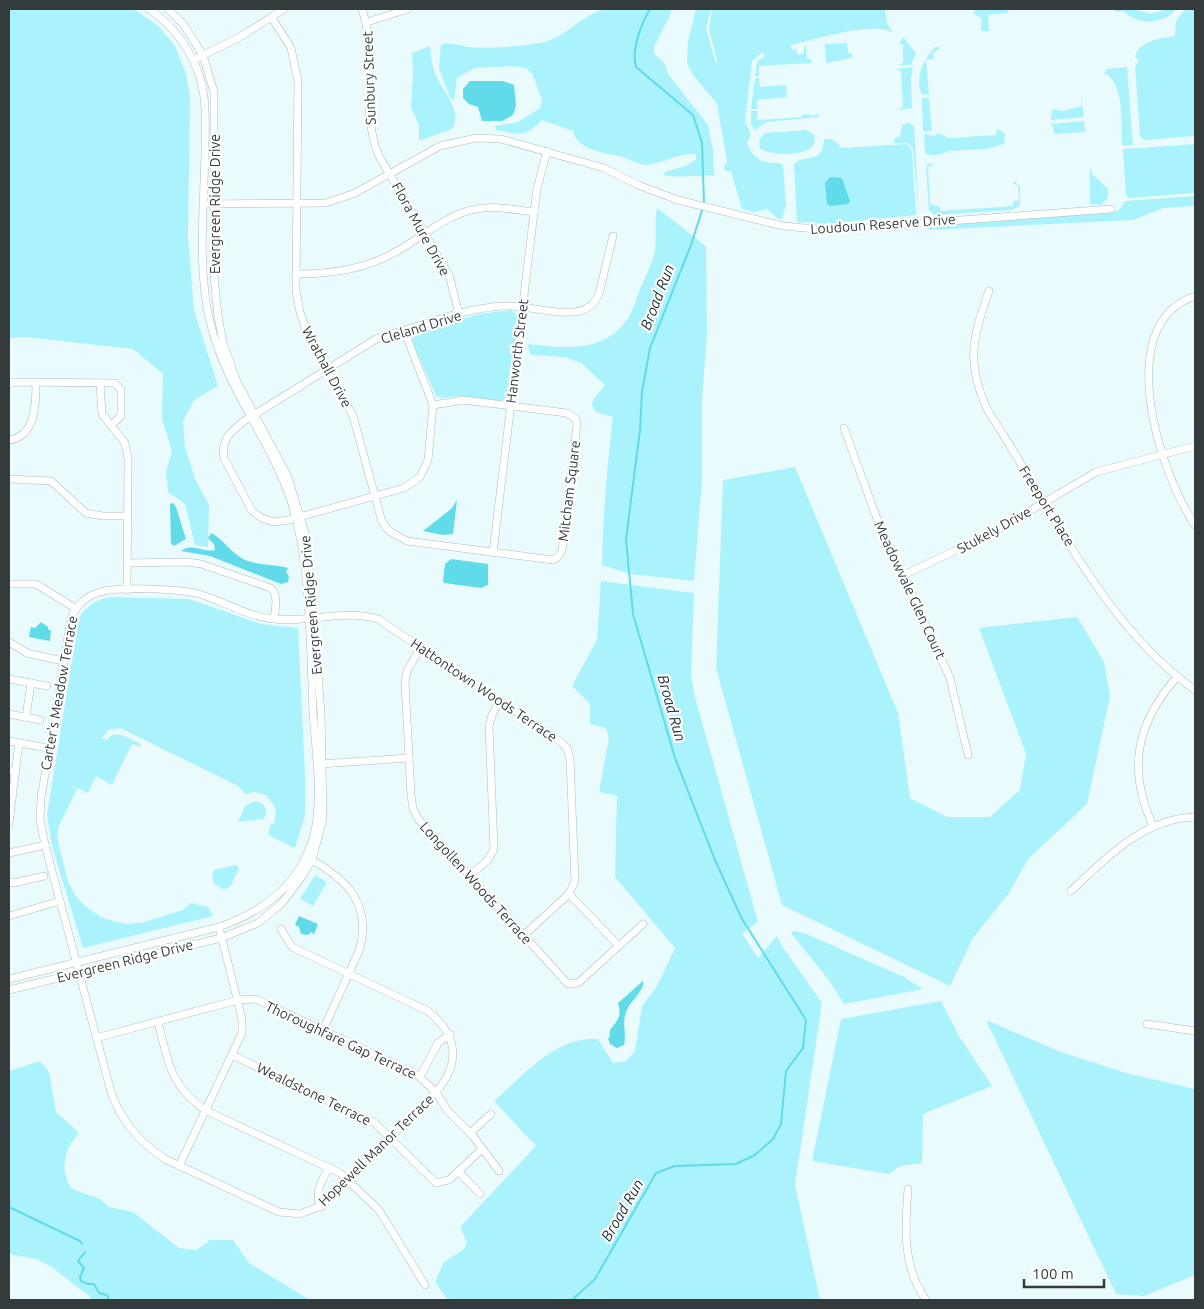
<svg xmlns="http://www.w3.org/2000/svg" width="1204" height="1309" viewBox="0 0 1204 1309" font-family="Ubuntu,sans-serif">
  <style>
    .green { fill: #aaf3fd }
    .water { fill: #61daea }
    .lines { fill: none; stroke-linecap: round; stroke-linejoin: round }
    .stream { stroke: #61daea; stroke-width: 2 }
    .minor-casing { stroke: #acbcbf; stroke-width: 8 }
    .minor { stroke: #fff; stroke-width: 7 }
    .labels { text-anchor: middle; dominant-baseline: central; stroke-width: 4.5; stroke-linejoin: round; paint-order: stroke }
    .street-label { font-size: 14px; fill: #343b3c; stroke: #fff }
    .water-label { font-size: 15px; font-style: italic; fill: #192e31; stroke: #fff }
  </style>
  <rect width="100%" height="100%" fill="#eafbfe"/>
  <g class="green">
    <polygon points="9,9 134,9 158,26 175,46 186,74 190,97 188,237 194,310 218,386 194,400 183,421 185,447 195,479 209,505 208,547 195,545 185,504 168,492 166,472 172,451 162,419 163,374 133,349 26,337 9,338"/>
    <path d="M606 9H671L670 15 654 47V53L665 64 668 74 708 125 713 150V168L715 174 713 176C696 174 680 179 664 175L665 172 688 165 696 159V154C678 153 663 163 647 165 640 165 631 160 625 158 608 153 577 151 573 131L542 120C523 139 521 134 496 130L495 126 518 122 540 108 542 100 533 75 526 68 513 66 475 68 457 78 454 100 450 98 439 68 441 44C451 43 455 44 464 46 481 50 528 46 545 42 568 35 583 14 606 9Z"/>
    <path d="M696 9H711L706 28 716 64 717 60 709 30 712 9H885L887 23 893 33C875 20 813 40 791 45L792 50 796 49 798 55 804 53V47L806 46 807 59H811L812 63 759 66V76H755L757 62 764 57 763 52 752 61 745 122 751 134 747 143C754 160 762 163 779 163L783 166 786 205 782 219H778L767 209 755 212 742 209 731 171H725L724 166 727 162 717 104 693 75 687 63 688 41Z"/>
    <polygon points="977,9 1007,9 1008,13 988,15 989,31 981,31 981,18 973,13"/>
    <path d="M1115 9H1133L1151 14 1166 9H1177C1162 25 1140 26 1123 11L1115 12Z"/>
    <path d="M1185 9H1195V136L1144 140 1140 136 1135 67 1139 60 1135 57C1139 40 1162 38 1175 36L1176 21Z"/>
    <polygon points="903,37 916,53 911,65 897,65 903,63 903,45 899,44"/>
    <polygon points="847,43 848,53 852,53 852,58 826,63 825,44"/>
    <path d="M430 46C431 54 431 63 434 70 439 88 465 111 452 129L419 141V125L411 108 413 74 412 53Z"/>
    <path d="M936 46 940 48 933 53 934 59 926 60 929 94 922 95C914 77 924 59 936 46Z"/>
    <polygon points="913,67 911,78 912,108 900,110 899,108 903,107 901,71 896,69"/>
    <path d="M1127 67 1133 145 1122 146C1121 126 1125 82 1104 73L1107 69Z"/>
    <polygon points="755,78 759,78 760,87 786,85 787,97 757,100 757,109 751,109"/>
    <polygon points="1081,94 1084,117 1051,120 1052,109 1063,111 1082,106"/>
    <polygon points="922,98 929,98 932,131 923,131"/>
    <polygon points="751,111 758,111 757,120 802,117 802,115 811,114 811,116 819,114 819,117 767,122 754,130 751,124"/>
    <polygon points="1084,121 1085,132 1054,134 1053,126 1051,126 1051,124"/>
    <polygon points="909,123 914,126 919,214 913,149 908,143 894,143 894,139 900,136 902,125"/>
    <path d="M806 130 813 134C826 157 769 158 760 148L759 140 765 133Z"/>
    <path d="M996 130H1000L1005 134 1004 144 986 149 948 151C942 155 931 157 925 153L924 134 934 136 938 133 949 138 996 135Z"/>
    <path d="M824 139H831L839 144 840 148 907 144 912 151 916 215 825 224 797 222 794 164C804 153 823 166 824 139Z"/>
    <polygon points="1195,144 1195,193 1130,198 1126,196 1123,149"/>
    <polygon points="932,163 932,166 928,167 930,204 940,207 941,211 1013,206 1013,201 1019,200 1018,185 1013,184 1014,181 1020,186 1020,206 1011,210 934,215 929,210 926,168 928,164"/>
    <polygon points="1090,167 1092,174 1108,189 1108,197 1101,205 1090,204"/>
    <polygon points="1195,196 1195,206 1163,208 1133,220 929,230 928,226 930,227 933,225 1114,212 1119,210 1125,201"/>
    <path d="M657 208 706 246 707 333 702 400V479L694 581 630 574 602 565C603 515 607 466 613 417L596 412 592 406 593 400 605 385 581 363 565 357 531 355 527 344C563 348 605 354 628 318 634 310 636 298 640 289 645 277 653 263 655 250 657 235 654 223 657 208Z"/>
    <path d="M512 310 518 318 506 399C493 406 473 396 459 396 450 396 444 400 436 396L412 341 414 333 479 314Z"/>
    <polygon points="795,467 898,713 910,798 947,817 990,817 1020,790 1026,754 979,628 1077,617 1104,662 1110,696 1087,804 1028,859 1009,893 973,938 950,986 782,905 716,668 723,480"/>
    <path d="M601 581 694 593 691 675 695 697 758 922 742 933 758 958 777 936 782 946 822 1003 795 1185 820 1300H448L435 1282 444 1262 464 1249 467 1243 460 1227 536 1146 494 1101C523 1076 556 1036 598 1039L613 1063 626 1061 635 1051 642 1006 656 988 675 948 615 877 617 796 600 792V786L609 738 606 728 590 724V704L572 686 597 640Z"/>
    <path d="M110 597 189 599 261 624 298 628 305 775V815L295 848 270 836 268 832 271 824H274L276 809 266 795 254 792 246 794 238 786 120 728 108 730 102 738 106 740C116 728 129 739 141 744L140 747 132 744 112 785 96 776 88 793 71 785 77 789 59 826 57 836 68 882 75 895 85 906 102 918 126 924 141 923 183 910 191 903 208 907 213 916 83 948 52 846 47 815 79 617C88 605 96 600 110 597Z"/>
    <path d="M254 801C264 802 269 810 264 819L238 822 245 806Z"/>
    <polygon points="236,865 239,869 230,887 223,889 214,884 212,877 214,870"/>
    <polygon points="315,875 327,882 313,906 300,899"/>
    <polygon points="794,931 804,933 902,976 923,989 844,1004 828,979 791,933"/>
    <polygon points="941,1001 959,1036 992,1086 923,1114 922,1163 900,1166 889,1174 812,1161 841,1019"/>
    <polygon points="986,1020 1061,1052 1126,1073 1195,1089 1195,1275 1144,1296 1116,1294"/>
    <path d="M40 1061 49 1072 56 1112 79 1133C64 1149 59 1170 72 1189L100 1199 109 1207 133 1212 179 1248 197 1250 210 1240H233L249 1263 310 1300H94L52 1267 36 1259 9 1254V1129L11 1126 9 1124V1071Z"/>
  </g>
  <g class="water">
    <polygon points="470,81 503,81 514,85 516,106 513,115 502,121 482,121 478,107 469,104 463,98 463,89"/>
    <polygon points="830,177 842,178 850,201 848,204 830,206 827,204 825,183"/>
    <polygon points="457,500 453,534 443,535 423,531 451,509"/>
    <polygon points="173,503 176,507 186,539 174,546 171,543 170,504"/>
    <path d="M211 533C223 539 231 553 245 560 261 566 275 564 288 568L286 572 289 576 288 582 281 584 210 556 181 551C192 542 203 553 215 550L214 544 208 538Z"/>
    <polygon points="451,559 488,564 488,585 481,588 444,583 443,581 445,564"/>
    <polygon points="41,622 48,627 48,630 51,630 50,641 29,637 31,627 35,628"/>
    <polygon points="299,916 318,924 314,934 310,932 309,935 301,934 299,927 295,925"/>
    <path d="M643 981C646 988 631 1001 627 1010 621 1022 627 1033 624 1045L617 1048 610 1044 608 1038 610 1037V1030C618 1020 622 1016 618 1003Z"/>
  </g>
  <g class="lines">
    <g class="stream">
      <polyline points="9,1207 80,1241 82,1244"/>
      <polyline points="85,1252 78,1261 84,1268 80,1277 81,1281 88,1284 94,1284 99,1293 107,1295 109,1300"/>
      <path d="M572 1300 595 1279 656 1173 675 1166 736 1164 755 1155 773 1139 781 1124 786 1071 803 1048 806 1020 742 919 715 860 675 758 633 614 626 539 640 430 642 392 650 348 691 245 704 204 702 143 693 115 636 67C631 51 641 24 650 9"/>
    </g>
    <g class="minor-casing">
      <g id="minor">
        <path d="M362 9C378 57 359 109 379 156L449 275 459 314"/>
        <polyline points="272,18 291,48 298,81 296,290 300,312 308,336 353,416 382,522 389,531 407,541 553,560 558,557 562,550 577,424 576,419 567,413 464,400 433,405"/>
        <polyline points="367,22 408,9"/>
        <polyline points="193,60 240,37 284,9"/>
        <polyline points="204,204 326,203 355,193 440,146 476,138 501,139 604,168 638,185 678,200 783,226 827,230 1111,209"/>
        <path d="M296 274C333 274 367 269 399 250 423 236 449 213 477 209 495 205 515 210 534 212"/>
        <path d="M989 291C972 338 966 364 988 411 1051 506 1100 622 1195 690"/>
        <path d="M1195 296C1111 324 1160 474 1195 525"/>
        <path d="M404 330 433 405 428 460 420 477 404 488 288 520 273 522 262 518 252 511 224 458C221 440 230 432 244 421L376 339 391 334C427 324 465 308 503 306 527 305 558 316 580 311 589 309 595 303 599 294L613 236"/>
        <polyline points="100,383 102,414 125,443 128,459 127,590"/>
        <polyline points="9,384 13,382 115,383 121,390 121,416 111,425"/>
        <polyline points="844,428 876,516 950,678 968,755"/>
        <path d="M9 440C36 437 36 403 36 382"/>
        <polyline points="9,479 51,481 86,513 103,516 127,516"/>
        <polyline points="493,553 534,212 537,189 547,151"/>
        <path d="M127 563 187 562 201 564 271 588C279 596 275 609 274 619"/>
        <polyline points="904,575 996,531 1096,472 1195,446"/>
        <polyline points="9,584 36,584 75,608"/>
        <polyline points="9,642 27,653 63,661"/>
        <polyline points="421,647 407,671 405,683 411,795 413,809 419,820 568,984 578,983 643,924"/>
        <polyline points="9,679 47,686"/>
        <polyline points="9,714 40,720"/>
        <polyline points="26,717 31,683"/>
        <polyline points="9,741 48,748"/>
        <polyline points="319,764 409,758"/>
        <polyline points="9,770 16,772"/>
        <polyline points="9,823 19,743"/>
        <path d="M1153 826C1127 770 1136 723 1177 677"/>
        <polyline points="9,853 45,845"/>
        <path d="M308 858C346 878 373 904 359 951L323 1030"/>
        <polyline points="469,876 488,860 494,849 489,726 492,715 500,700"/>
        <polyline points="9,882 14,883 44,876"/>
        <path d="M1071 891C1106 858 1144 818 1195 817"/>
        <polyline points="569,894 619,946"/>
        <polyline points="9,916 60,901"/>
        <path d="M281 929 292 947 428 1011C458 1035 461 1063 436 1092L323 1205 300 1214 279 1212 165 1159C139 1142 121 1121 111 1092L45 845 40 819 41 798 71 619C75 606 86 596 100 592 118 586 181 589 199 594 224 601 248 617 275 619 309 623 345 609 378 619L561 742 567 748 570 759 575 881 569 894 523 936"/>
        <path d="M9 979 219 927C256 914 290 893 306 856 312 844 316 831 317 817 321 783 315 746 313 711 310 646 311 563 291 501 270 438 226 389 210 322 197 267 204 208 205 151 205 128 207 104 201 81 192 51 174 26 149 9"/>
        <polyline points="9,990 221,938 258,923 282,903 301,878 312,860 323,819 321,712 310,574 305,533 288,477 237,382 223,343 218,316 214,276 214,92 203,55 183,24 168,9"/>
        <path d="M158 1022C168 1061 170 1086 205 1110L340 1173 379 1210 425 1285"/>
        <polyline points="1147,1024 1195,1031"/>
        <polyline points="96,1038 238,1000 256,999 416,1074 436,1092 447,1110 473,1136 499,1171"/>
        <polyline points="232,1055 375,1123 436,1183 449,1180 482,1149"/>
        <polyline points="420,1077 438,1043 450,1034"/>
        <polyline points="470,1133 491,1114"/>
        <polyline points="179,1166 242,1033 242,1019 219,927"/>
        <polyline points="458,1171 480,1194"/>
        <path d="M908 1189C905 1228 902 1266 926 1300"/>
        <path d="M321 1207C313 1193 323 1179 329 1167"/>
      </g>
    </g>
    <use href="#minor" class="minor"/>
  </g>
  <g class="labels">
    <g class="street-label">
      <text transform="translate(369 78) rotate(-92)">Sunbury Street</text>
      <text transform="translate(215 204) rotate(-90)">Evergreen Ridge Drive</text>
      <text transform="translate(883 224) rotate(-4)">Loudoun Reserve Drive</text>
      <text transform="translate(421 229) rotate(61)">Flora Mure Drive</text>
      <text transform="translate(421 327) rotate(-17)">Cleland Drive</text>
      <text transform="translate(517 351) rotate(-83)">Hanworth Street</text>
      <text transform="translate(327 367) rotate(62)">Wrathall Drive</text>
      <text transform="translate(569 491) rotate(-83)">Mitcham Square</text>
      <text transform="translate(1047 506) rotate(58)">Freeport Place</text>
      <text transform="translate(994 530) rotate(-29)">Stukely Drive</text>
      <text transform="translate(910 590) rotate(65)">Meadowvale Glen Court</text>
      <text transform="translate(311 605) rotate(-95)">Evergreen Ridge Drive</text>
      <text transform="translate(484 690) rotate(34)">Hattontown Woods Terrace</text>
      <text transform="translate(59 693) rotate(-80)">Carter's Meadow Terrace</text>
      <text transform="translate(476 883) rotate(48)">Longollen Woods Terrace</text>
      <text transform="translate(125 961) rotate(-14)">Evergreen Ridge Drive</text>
      <text transform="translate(341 1040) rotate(25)">Thoroughfare Gap Terrace</text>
      <text transform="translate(314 1094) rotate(26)">Wealdstone Terrace</text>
      <text transform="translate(376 1150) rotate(-44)">Hopewell Manor Terrace</text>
    </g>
    <g class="water-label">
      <text transform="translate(657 297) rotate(-69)">Broad Run</text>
      <text transform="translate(672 708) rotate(74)">Broad Run</text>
      <text transform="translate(622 1210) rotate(-60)">Broad Run</text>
    </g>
  </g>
  <rect width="1204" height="1309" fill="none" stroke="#343b3c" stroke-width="20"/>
  <path d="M1024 1279v8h80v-8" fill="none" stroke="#343b3c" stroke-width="2.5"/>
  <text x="1032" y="1279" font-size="15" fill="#343b3c" stroke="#ffffff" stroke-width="4" paint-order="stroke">100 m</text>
</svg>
